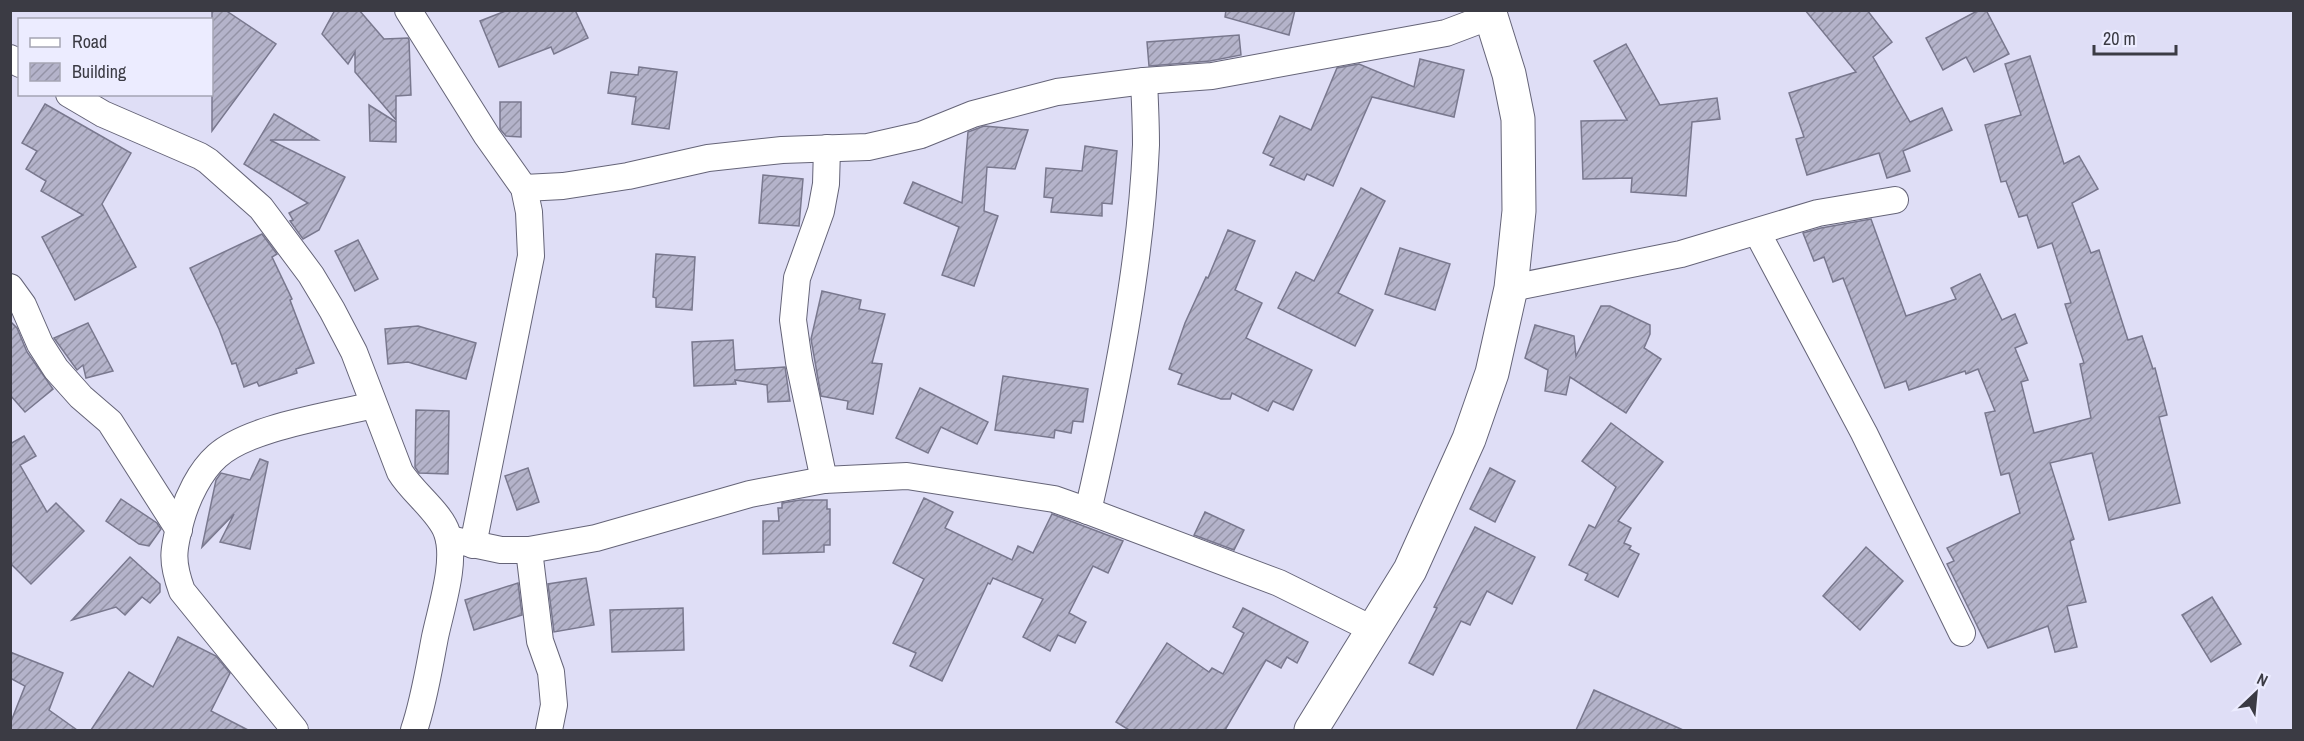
<svg xmlns="http://www.w3.org/2000/svg" width="2304" height="741" viewBox="0 0 2304 741" font-family="'Archivo Narrow',sans-serif">
  <style>
    .building { fill: url(#building-hatch); stroke: #79788e; stroke-width: 1.5 }
    .lines { fill: none; stroke-linecap: round; stroke-linejoin: round }
    .minor-casing { stroke: #656478; stroke-width: 28 }
    .tertiary-casing { stroke: #656478; stroke-width: 35 }
    .minor { stroke: #fff; stroke-width: 26 }
    .tertiary { stroke: #fff; stroke-width: 33 }
  </style>
  <defs>
    <pattern id="building-hatch" width="6" height="6" patternUnits="userSpaceOnUse" patternTransform="scale(1.5)"><rect width="6" height="6" fill="#b4b3ca"/><path d="M-1 1l2-2M0 6l6-6M5 7l2-2" fill="none" stroke="#9493a6"/></pattern>
  </defs>
  <rect width="100%" height="100%" fill="#dfdef6"/>
  <g class="building">
    <polygon points="212,10 225,10 276,44 212,131"/>
    <polygon points="335,10 359,10 384,39 408,38 409,40 411,95 396,96 396,120 355,72 355,52 348,64 322,34"/>
    <polygon points="508,10 575,10 588,38 554,54 551,47 499,67 480,21"/>
    <polygon points="1226,10 1295,10 1289,35 1225,17"/>
    <polygon points="1805,10 1867,10 1892,42 1873,57 1910,122 1942,108 1952,130 1903,151 1910,171 1887,178 1879,153 1807,175 1796,139 1804,137 1789,93 1856,72"/>
    <polygon points="1979,10 1986,10 2009,54 1974,72 1966,57 1943,70 1926,38"/>
    <polygon points="1239,35 1241,55 1210,61 1149,66 1147,42"/>
    <polygon points="1626,44 1660,105 1717,98 1720,119 1692,122 1686,196 1631,192 1632,178 1583,179 1581,121 1627,120 1594,61"/>
    <polygon points="2030,56 2064,164 2079,156 2098,189 2072,203 2091,253 2099,250 2128,340 2142,336 2153,369 2155,368 2167,415 2159,417 2180,503 2109,520 2092,453 2050,463 2074,539 2070,541 2086,602 2067,606 2077,647 2055,652 2048,626 1988,648 1947,564 1954,561 1947,548 2020,513 2009,473 2001,475 1985,413 1995,411 1978,369 1966,374 1965,371 1909,390 1906,381 1885,388 1843,278 1833,282 1824,257 1814,261 1803,233 1821,228 1871,219 1906,316 1956,299 1951,288 1980,274 2002,320 2015,314 2027,343 2015,348 2028,380 2021,382 2034,433 2091,418 2080,364 2084,363 2065,304 2071,303 2052,243 2038,248 2027,215 2019,217 2006,181 2001,182 1985,125 2021,115 2005,64"/>
    <polygon points="1420,59 1464,70 1454,117 1372,97 1333,186 1307,174 1304,180 1270,165 1274,158 1263,153 1280,116 1311,130 1337,68 1359,64 1414,87"/>
    <polygon points="639,67 677,72 669,129 632,124 636,97 608,93 611,72 638,75"/>
    <polygon points="500,102 521,102 521,137 506,136 500,129"/>
    <polygon points="45,104 131,153 102,204 136,267 75,300 42,237 83,215 41,191 46,181 26,169 37,151 22,143"/>
    <polygon points="369,105 396,122 396,142 370,141"/>
    <polygon points="274,114 318,140 270,140 345,177 319,230 303,239 290,221 293,220 289,213 308,203 244,164"/>
    <polygon points="984,126 1028,130 1015,169 987,167 984,211 998,216 974,286 942,275 959,227 904,203 913,182 962,203 968,132"/>
    <polygon points="1085,146 1117,151 1112,204 1102,203 1102,216 1051,212 1053,198 1044,197 1046,168 1082,171"/>
    <polygon points="763,175 803,179 799,226 759,223"/>
    <polygon points="1361,188 1385,201 1338,293 1373,310 1355,346 1278,308 1296,272 1314,281"/>
    <polygon points="1228,230 1255,241 1235,290 1262,303 1246,338 1312,370 1293,410 1273,401 1268,411 1232,393 1230,399 1221,399 1178,384 1182,374 1169,369 1185,323 1206,277 1208,278"/>
    <polygon points="262,234 277,254 272,257 292,299 290,300 314,363 296,369 297,373 259,386 257,382 244,387 236,363 232,364 219,329 190,268"/>
    <polygon points="358,240 378,279 355,291 335,251"/>
    <polygon points="1400,248 1450,264 1435,310 1385,294"/>
    <polygon points="656,254 695,257 692,310 656,307 656,298 653,297"/>
    <polygon points="822,291 861,300 859,309 885,314 872,363 882,364 873,414 847,409 848,401 821,396 811,339"/>
    <polygon points="1601,306 1610,306 1650,325 1650,334 1644,348 1661,359 1626,413 1570,377 1566,395 1545,391 1548,370 1525,358 1535,325 1574,336 1576,356"/>
    <polygon points="10,321 17,328 27,352 53,389 25,412 10,395"/>
    <polygon points="88,323 113,371 86,378 83,365 77,370 54,338"/>
    <polygon points="418,326 476,343 466,379 408,362 388,364 385,329"/>
    <polygon points="733,340 735,370 785,367 790,401 768,402 767,385 735,380 736,384 694,386 692,342"/>
    <polygon points="1003,376 1088,389 1083,422 1073,421 1071,433 1055,430 1054,438 995,430"/>
    <polygon points="920,388 988,422 977,444 941,427 928,453 896,438"/>
    <polygon points="416,410 449,411 448,474 419,473 415,467"/>
    <polygon points="1611,423 1663,462 1618,521 1631,528 1624,543 1631,546 1629,549 1639,554 1618,597 1585,580 1588,574 1569,565 1589,525 1595,528 1616,487 1582,461"/>
    <polygon points="24,436 36,456 20,465 47,512 56,503 84,531 31,584 10,563 10,444"/>
    <polygon points="260,459 268,462 250,549 220,542 234,514 202,547 216,480 221,473 250,480"/>
    <polygon points="528,468 539,502 517,510 505,476"/>
    <polygon points="1490,468 1515,481 1495,522 1470,509"/>
    <polygon points="924,498 953,512 945,528 1012,560 1018,546 1033,553 1052,514 1123,541 1108,573 1093,566 1069,613 1086,622 1075,643 1058,635 1050,651 1023,637 1043,599 993,578 990,584 988,583 942,681 910,666 916,653 893,643 924,579 893,563"/>
    <polygon points="121,499 157,523 161,529 149,546 139,544 106,521"/>
    <polygon points="800,500 827,500 827,509 830,509 830,545 824,545 824,552 763,554 763,521 779,521 778,508 782,508 782,503"/>
    <polygon points="1205,512 1244,530 1234,550 1194,535"/>
    <polygon points="1475,527 1535,557 1512,604 1487,591 1470,625 1461,621 1433,675 1409,663 1437,608 1434,607"/>
    <polygon points="1866,547 1903,581 1860,630 1823,596"/>
    <polygon points="130,557 160,584 160,592 150,603 142,597 125,615 116,607 72,620"/>
    <polygon points="586,578 594,625 554,632 548,584"/>
    <polygon points="518,583 522,615 474,630 465,600"/>
    <polygon points="2212,597 2241,644 2211,662 2182,615"/>
    <polygon points="683,608 684,650 612,652 610,610"/>
    <polygon points="1243,608 1308,642 1297,663 1287,657 1281,668 1266,660 1225,730 1129,730 1116,722 1167,643 1209,672 1212,668 1223,674 1244,633 1233,627"/>
    <polygon points="178,637 216,656 230,673 211,711 248,730 91,730 129,672 153,687"/>
    <polygon points="10,652 63,673 49,710 77,730 10,730 10,724 25,686 10,678"/>
    <polygon points="1594,690 1683,730 1576,730"/>
  </g>
  <g class="lines">
    <g class="minor-casing">
      <g id="minor">
        <polyline points="408,10 487,136 524,188 529,212 531,256 473,545"/>
        <polyline points="10,58 20,64"/>
        <path d="M69 94 103 114 200 156 208 161 261 208 311 275 332 310 354 352 400 472C412 492 441 513 447 533 457 561 441 608 435 637 429 668 424 701 414 730"/>
        <polyline points="524,188 563,186 628,176 708,158 782,150 868,147 921,135 973,114 1057,92 1144,81 1212,76 1446,33 1491,16"/>
        <polyline points="1757,232 1864,433 1962,633"/>
        <polyline points="10,287 23,305 40,344 56,369 81,397 110,422 179,530"/>
        <polyline points="1511,288 1681,254 1818,213 1895,200"/>
        <polyline points="824,480 799,362 793,320 797,278 821,211 826,184 827,148"/>
        <path d="M1088 511C1115 394 1141 265 1146 145 1146 124 1145 102 1144 81"/>
        <polyline points="449,539 501,550 529,550 596,538 750,494 824,480 907,476 1054,499 1088,511 1279,583 1374,630"/>
        <polyline points="529,550 540,641 551,672 554,705 549,730"/>
        <path d="M295 730 182 591C171 561 173 550 181 520 187 498 200 471 217 456 249 427 330 416 373 405"/>
      </g>
    </g>
    <g class="tertiary-casing">
      <polyline id="tertiary" points="1311,730 1410,570 1469,439 1492,373 1511,288 1519,211 1518,119 1509,74 1489,10"/>
    </g>
    <use href="#minor" class="minor"/>
    <use href="#tertiary" class="tertiary"/>
  </g>
  <rect width="2304" height="741" fill="none" stroke="#3b3b44" stroke-width="24"/>
  <rect x="18" y="18" width="195" height="78" fill="#ececff" stroke="#a5a5b4" stroke-width="1.5"/>
  <rect x="30" y="38" width="30" height="9" fill="#ffffff" stroke="#a5a5b4" stroke-width="1.5"/>
  <text x="72" y="48" font-size="18" fill="#3b3b44">Road</text>
  <rect x="30" y="63" width="30" height="18" fill="url(#building-hatch)" stroke="#a5a5b4" stroke-width="1.5"/>
  <text x="72" y="78" font-size="18" fill="#3b3b44">Building</text>
  <g transform="translate(2256 693) rotate(26)" stroke="#ececff" stroke-width="4.5" paint-order="stroke">
  <path d="M0-4.5L10 22L0 15L-10 22Z" fill="#3b3b44"/>
  <text y="-9" font-size="16" font-weight="bold" text-anchor="middle" fill="#3b3b44">N</text>
  </g>
  <path d="M2094 45v9h82v-9" fill="none" stroke="#3b3b44" stroke-width="3"/>
  <text x="2103" y="45" font-size="18" fill="#3b3b44" stroke="#ececff" stroke-width="4.5" paint-order="stroke">20 m</text>
</svg>
